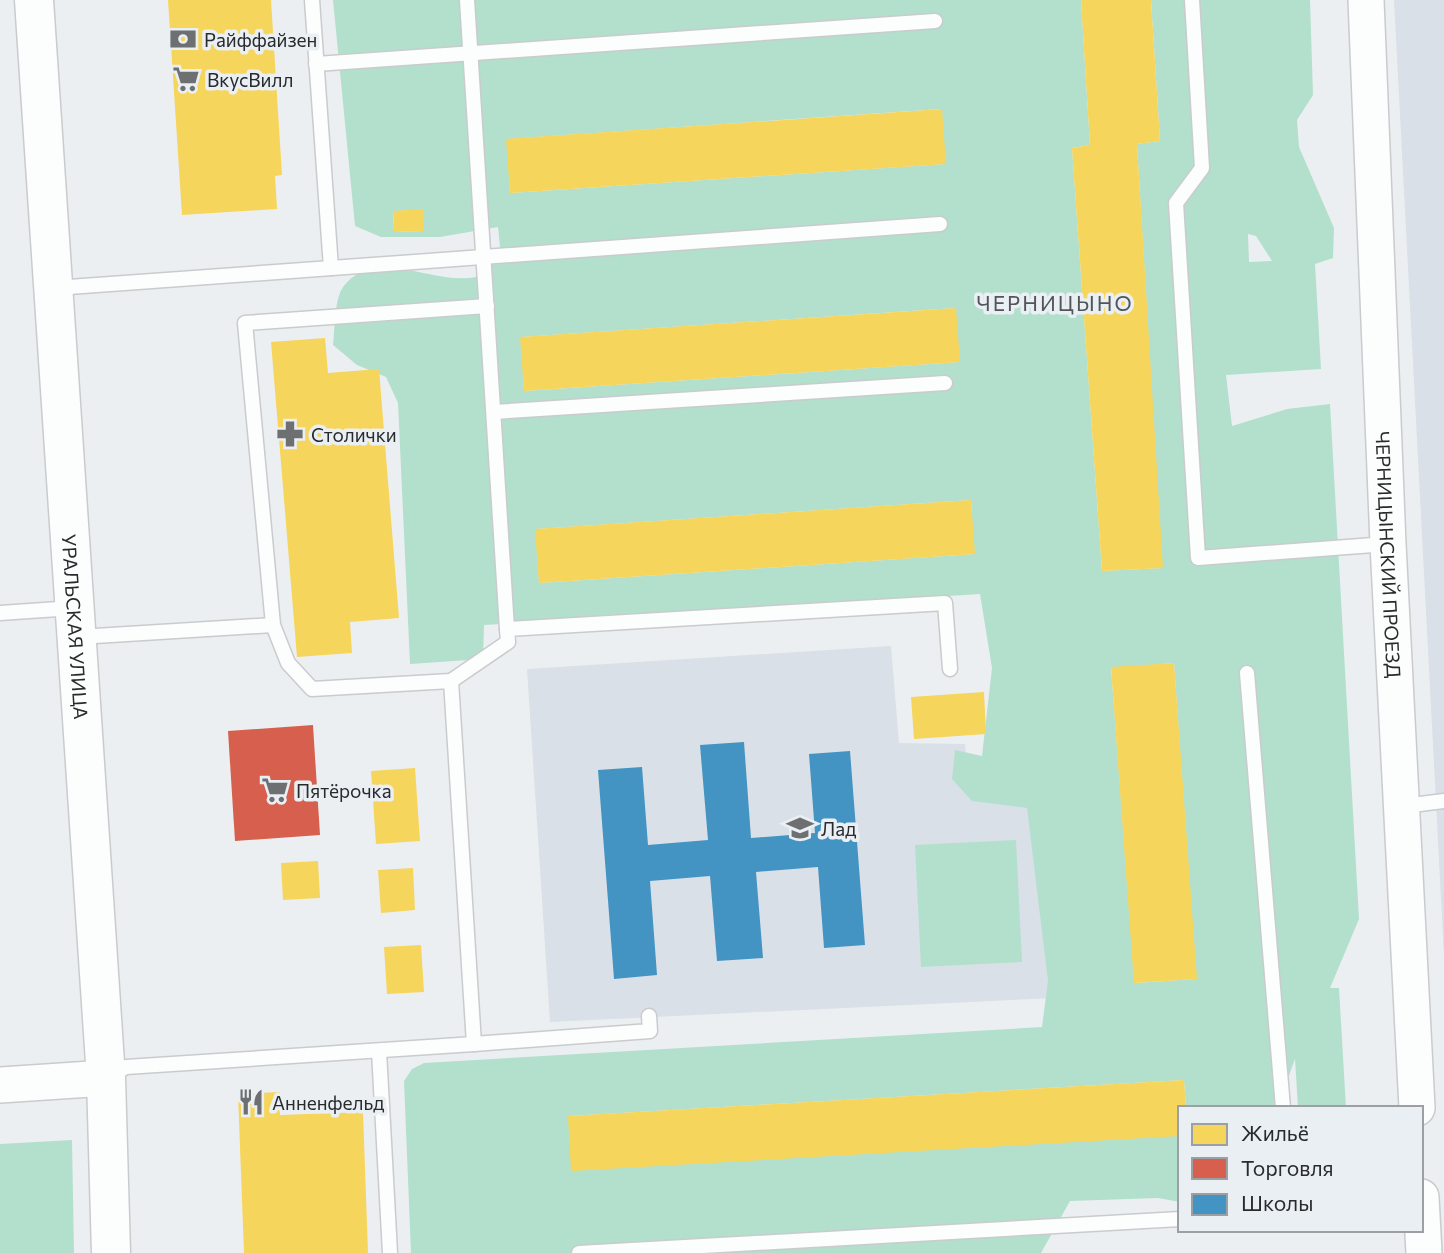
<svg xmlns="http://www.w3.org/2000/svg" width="1444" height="1253" viewBox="0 0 1444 1253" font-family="Commissioner,sans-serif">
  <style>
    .built { fill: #dae0e7 }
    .green { fill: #b2e0cc; fill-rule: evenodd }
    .homes { fill: #f6d55c }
    .shops { fill: #d6604d }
    .schools { fill: #4393c3 }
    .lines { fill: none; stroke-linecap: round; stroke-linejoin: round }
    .service-casing { stroke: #c9cbcd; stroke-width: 17 }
    .tertiary-casing { stroke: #c9cbcd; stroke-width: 38 }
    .secondary-casing { stroke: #c9cbcd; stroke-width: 41 }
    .service { stroke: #fcfdfd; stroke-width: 14 }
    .tertiary { stroke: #fcfdfd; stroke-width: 35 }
    .secondary { stroke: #fcfdfd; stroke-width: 38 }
    .labels { text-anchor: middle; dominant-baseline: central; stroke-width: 7; stroke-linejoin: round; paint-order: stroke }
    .poi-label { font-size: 19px; fill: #282a2c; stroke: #eaeff4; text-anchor: start }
    .street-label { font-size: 19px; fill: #282a2c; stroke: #eaeff4 }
    .neighbourhood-label { font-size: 21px; letter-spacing: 2px; fill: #52565a; stroke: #eaeff4 }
  </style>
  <rect width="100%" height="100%" fill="#eceff2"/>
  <g class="built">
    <polygon points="1394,0 1444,0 1444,956"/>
    <polygon points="891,646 899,743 965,744 970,789 1059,791 1076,997 550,1022 527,669"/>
  </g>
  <g class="green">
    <path d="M333 0H1081L1090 145 1072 148 1102 571 1162 568 1137 144 1160 141 1151 0H1310L1313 95 1297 120 1299 147 1334 228 1333 258 1315 264 1321 369 1226 375 1232 426 1287 409 1330 404 1359 919 1330 988H1339L1346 1108H1298L1295 1059 1277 1108H1186L1184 1080 569 1116 1180 1136V1202L1158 1198 1070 1201 1041 1253H411L404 1081 412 1069 424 1063 1042 1027 1048 981 1027 808 972 801 952 779 955 750 982 756 992 668 980 594 484 625 483 659 410 664 398 403 386 377 357 365 333 345C335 330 334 300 343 287 374 245 434 286 476 277 484 274 494 263 501 257L498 227 440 237H381L355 226ZM941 109 945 164 510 193 507 139ZM423 210V231L394 232 393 211ZM1248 234 1256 236 1272 261 1249 262ZM955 308 959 362 524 391 521 337ZM971 500 974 554 539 583 536 529ZM1174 663 1196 979 1135 983 1111 668Z"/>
    <polygon points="1016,840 1022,962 921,967 915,845"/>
    <polygon points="72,1140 74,1253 0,1253 0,1144"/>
  </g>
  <g class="homes">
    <polygon points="168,0 271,0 282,175 275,176 277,209 182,215"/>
    <polygon points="1081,0 1151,0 1160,141 1137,144 1163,568 1102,571 1072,148 1090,145"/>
    <polygon points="942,109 946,164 510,193 506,139"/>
    <polygon points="423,209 424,231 394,232 393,211"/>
    <polygon points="956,308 960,362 524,391 520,337"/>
    <polygon points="325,338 328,373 379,369 399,618 350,622 352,653 297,657 271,342"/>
    <polygon points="971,500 975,554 539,583 535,529"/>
    <polygon points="1174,663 1197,979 1134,983 1111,667"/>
    <polygon points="984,692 986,734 914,739 911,697"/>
    <polygon points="415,768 420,841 376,844 371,771"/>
    <polygon points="318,861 320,898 283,900 281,863"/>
    <polygon points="413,868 415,910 381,913 378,870"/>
    <polygon points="421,945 424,992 387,994 384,947"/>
    <polygon points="1184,1080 1186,1108 1180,1108 1180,1136 571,1171 568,1116"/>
    <polygon points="280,1092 280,1115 363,1112 368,1253 244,1253 238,1094"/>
  </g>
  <polygon class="shops" points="313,725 320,835 235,841 228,731"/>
  <polygon class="schools" points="744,742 751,838 815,833 809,754 850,751 865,945 824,948 818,867 756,872 763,958 717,961 710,876 650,881 657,975 614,979 598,770 642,767 648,845 708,840 700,745"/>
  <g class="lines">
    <g class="service-casing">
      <g id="service">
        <polyline points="312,0 331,268"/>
        <polyline points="467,0 507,629"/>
        <polyline points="1192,0 1202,168 1176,203 1198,558 1387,544"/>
        <polyline points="316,64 935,21"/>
        <polyline points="55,288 940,224"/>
        <polyline points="494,412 945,383"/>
        <polyline points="0,613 73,608"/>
        <polyline points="79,637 273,625"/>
        <polyline points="1247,673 1283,1108"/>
        <polyline points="451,681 312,689 288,663 273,625 245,323 487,306"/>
        <polyline points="1404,806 1444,801"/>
        <polyline points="474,1044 650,1031 649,1016"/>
        <polyline points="379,1051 390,1253"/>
        <polyline points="110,1076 126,1067 474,1044 451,681 508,642 507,629 945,603 950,669"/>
        <polyline points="579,1253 1180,1219"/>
      </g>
    </g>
    <g class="tertiary-casing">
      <g id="tertiary">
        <path id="s1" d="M1366 0 1388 544 1417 1108"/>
        <polyline points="0,1085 106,1078"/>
        <polyline points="1421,1197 1424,1253"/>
      </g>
    </g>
    <g class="secondary-casing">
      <g id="secondary">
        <path id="s2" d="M34 0 106 1078 111 1253"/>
      </g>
    </g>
    <use href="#service" class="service"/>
    <use href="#tertiary" class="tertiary"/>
    <use href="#secondary" class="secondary"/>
  </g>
  <defs>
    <g id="bank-bare" transform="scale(2.1)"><path d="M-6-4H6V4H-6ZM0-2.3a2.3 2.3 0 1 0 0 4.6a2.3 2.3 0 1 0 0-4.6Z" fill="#6d6f71" stroke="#eaeff4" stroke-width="2.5" paint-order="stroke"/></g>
    <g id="supermarket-bare" transform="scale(2.1)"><path d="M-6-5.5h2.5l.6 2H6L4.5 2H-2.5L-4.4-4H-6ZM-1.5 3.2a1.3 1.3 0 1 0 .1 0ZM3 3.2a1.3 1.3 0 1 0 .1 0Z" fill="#6d6f71" stroke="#eaeff4" stroke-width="2.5" paint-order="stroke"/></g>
    <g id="pharmacy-bare" transform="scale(2.1)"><path d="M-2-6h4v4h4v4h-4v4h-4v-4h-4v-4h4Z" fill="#6d6f71" stroke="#eaeff4" stroke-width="2.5" paint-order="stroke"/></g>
    <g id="school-bare" transform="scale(2.1)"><path d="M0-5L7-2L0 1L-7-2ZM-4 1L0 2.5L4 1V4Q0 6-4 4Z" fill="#6d6f71" stroke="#eaeff4" stroke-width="2.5" paint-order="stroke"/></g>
    <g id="restaurant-bare" transform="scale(2.1)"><path d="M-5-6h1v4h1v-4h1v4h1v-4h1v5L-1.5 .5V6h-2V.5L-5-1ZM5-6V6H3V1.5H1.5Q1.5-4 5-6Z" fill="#6d6f71" stroke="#eaeff4" stroke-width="2.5" paint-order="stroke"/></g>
  </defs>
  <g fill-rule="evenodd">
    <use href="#bank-bare" x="183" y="39"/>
    <use href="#supermarket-bare" x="186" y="79"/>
    <use href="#pharmacy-bare" x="290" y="434"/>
    <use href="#supermarket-bare" x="275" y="790"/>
    <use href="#school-bare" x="800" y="828"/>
    <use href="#restaurant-bare" x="251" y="1102"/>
  </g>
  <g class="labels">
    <g class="poi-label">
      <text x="204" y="39">Райффайзен</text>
      <text x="207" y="79">ВкусВилл</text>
      <text x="311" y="434">Столички</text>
      <text x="296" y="790">Пятёрочка</text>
      <text x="821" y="828">Лад</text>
      <text x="272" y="1102">Анненфельд</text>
    </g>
    <g class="street-label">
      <text stroke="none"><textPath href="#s1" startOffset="555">ЧЕРНИЦЫНСКИЙ ПРОЕЗД</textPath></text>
      <text stroke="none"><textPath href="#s2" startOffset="628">УРАЛЬСКАЯ УЛИЦА</textPath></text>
    </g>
    <g class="neighbourhood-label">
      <text x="1055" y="302">ЧЕРНИЦЫНО</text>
    </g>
  </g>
  <rect x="1178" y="1106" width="245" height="126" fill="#eaeff4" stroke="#9ca0a4" stroke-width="2"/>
  <rect x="1192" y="1124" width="35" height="21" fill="#f6d55c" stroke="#9ca0a4" stroke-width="2"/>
  <text x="1241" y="1141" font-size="21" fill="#282a2c">Жильё</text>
  <rect x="1192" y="1158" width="35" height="21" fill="#d6604d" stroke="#9ca0a4" stroke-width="2"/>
  <text x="1241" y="1176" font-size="21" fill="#282a2c">Торговля</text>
  <rect x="1192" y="1194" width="35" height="21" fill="#4393c3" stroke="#9ca0a4" stroke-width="2"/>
  <text x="1241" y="1211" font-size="21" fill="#282a2c">Школы</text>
</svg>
